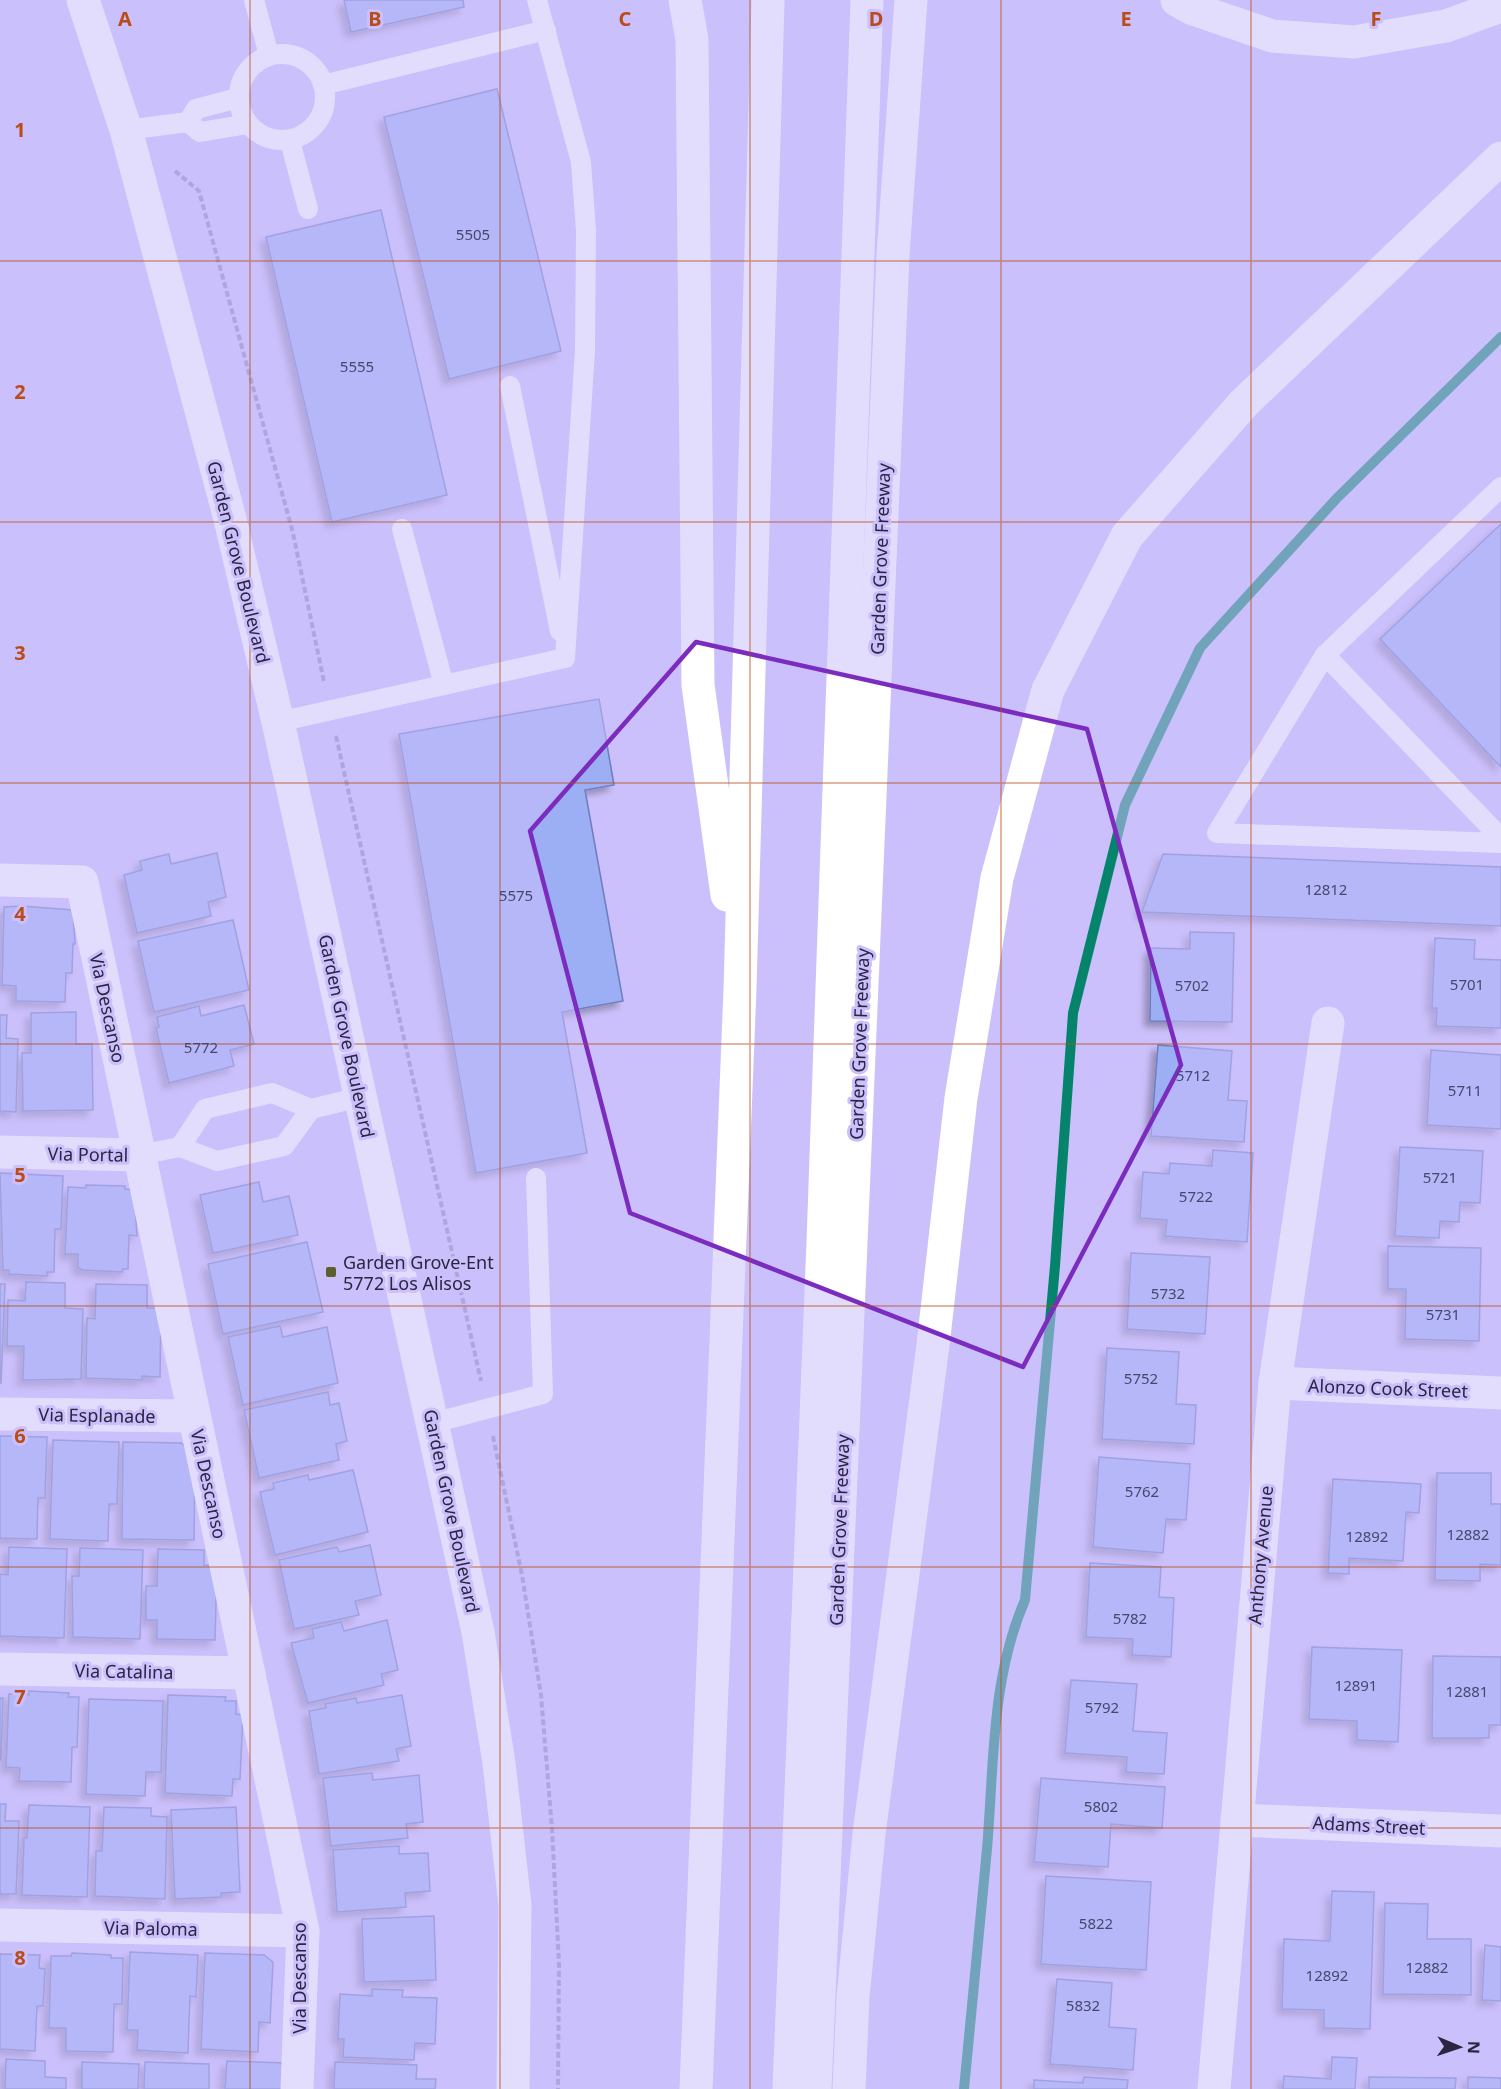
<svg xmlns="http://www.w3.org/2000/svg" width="1501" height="2089" viewBox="0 0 1501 2089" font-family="'Noto Sans',sans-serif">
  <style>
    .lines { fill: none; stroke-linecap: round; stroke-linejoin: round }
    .stream { stroke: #05846b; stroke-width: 10 }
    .building { fill: #9caef4; stroke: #6d7dc0; stroke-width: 1.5; filter: url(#shadow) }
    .path { stroke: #9188b8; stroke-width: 4; stroke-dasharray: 6 3; stroke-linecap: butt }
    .lane { stroke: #fff; stroke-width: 20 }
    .street { stroke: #fff; stroke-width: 33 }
    .secondary { stroke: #fff; stroke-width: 33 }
    .highway { stroke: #fff; stroke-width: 33 }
    .marked { fill: none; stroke: #7b2cbf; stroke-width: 4.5; stroke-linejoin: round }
    .grid { fill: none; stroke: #b94c19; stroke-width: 1.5; stroke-opacity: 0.55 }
    .poi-dot { fill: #5c602e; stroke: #cbc0fb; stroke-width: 2 }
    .labels { text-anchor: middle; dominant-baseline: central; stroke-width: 6; stroke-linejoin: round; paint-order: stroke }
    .number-label { font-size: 15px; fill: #47476e }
    .street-label { font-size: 18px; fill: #2b2541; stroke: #cbc0fb }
    .poi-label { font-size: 18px; fill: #2b2541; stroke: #cbc0fb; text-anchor: start }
    .grid-label { font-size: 20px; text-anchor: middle; font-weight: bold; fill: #b94c19; stroke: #cbc0fb; stroke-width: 6; stroke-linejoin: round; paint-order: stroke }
  </style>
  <defs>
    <filter id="shadow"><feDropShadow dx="-5.5" dy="5.5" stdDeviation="3" flood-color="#0004"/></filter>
  </defs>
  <rect width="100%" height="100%" fill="#cbc0fb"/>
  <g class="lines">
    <path class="stream" d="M964 2089C971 2009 980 1929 987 1849 994 1765 991 1678 1025 1600L1055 1266 1073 1013 1125 805 1200 648 1337 498 1501 337"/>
  </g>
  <g class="building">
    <polygon points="344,0 463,0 464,7 351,32"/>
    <polygon points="497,89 561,351 449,379 384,117"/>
    <polygon points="381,210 447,495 332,522 266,237"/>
    <polygon points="1501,524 1501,767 1380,639"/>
    <polygon points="599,699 614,785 585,790 623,1001 562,1012 587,1153 476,1173 399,734"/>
    <polygon points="217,853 226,897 208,902 211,916 137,933 124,875 142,870 140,861 169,854 171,864"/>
    <polygon points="1163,854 1501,867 1501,926 1142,912"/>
    <polygon points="21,906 73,910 75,944 73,944 72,973 66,973 65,1002 16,1001 16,986 2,985 4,907"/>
    <polygon points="233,920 249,990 154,1012 138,941"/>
    <polygon points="1190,932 1234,933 1232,1022 1150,1021 1151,948 1190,949"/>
    <polygon points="1435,938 1475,940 1474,959 1501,960 1501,1028 1436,1026 1437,1008 1432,1008"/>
    <polygon points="244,1005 254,1044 230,1050 234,1066 169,1083 156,1028 159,1027 157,1017 199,1006 201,1016"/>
    <polygon points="76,1012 76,1044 92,1044 93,1110 23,1111 22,1053 31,1053 31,1013"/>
    <polygon points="0,1015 7,1015 6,1038 18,1039 16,1112 0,1111"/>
    <polygon points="1158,1045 1232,1051 1228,1100 1247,1101 1244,1142 1151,1136"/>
    <polygon points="1431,1050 1501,1055 1501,1129 1427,1125"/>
    <polygon points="1400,1147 1483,1151 1480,1203 1460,1202 1459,1222 1440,1221 1439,1238 1395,1236"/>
    <polygon points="1213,1150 1253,1153 1247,1242 1165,1236 1167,1220 1140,1218 1143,1172 1169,1174 1170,1163 1212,1166"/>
    <polygon points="0,1173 63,1176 61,1229 55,1229 54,1272 47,1272 47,1276 9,1274 9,1270 3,1270"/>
    <polygon points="259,1182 263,1202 289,1196 298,1235 213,1253 200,1195"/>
    <polygon points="86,1185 125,1186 125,1189 134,1190 137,1236 129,1235 128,1269 123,1269 122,1272 83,1270 78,1268 78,1254 65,1254 68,1187 86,1188"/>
    <polygon points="307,1242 323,1312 223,1334 208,1264"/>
    <polygon points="1388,1246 1481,1248 1479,1341 1405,1339 1406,1289 1388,1289"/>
    <polygon points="1131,1253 1210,1257 1205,1334 1127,1329"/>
    <polygon points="26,1282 65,1283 65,1308 83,1309 81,1379 23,1380 24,1346 7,1346 8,1300 25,1301"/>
    <polygon points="0,1284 5,1284 1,1383 0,1383"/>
    <polygon points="96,1284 147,1285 147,1308 161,1308 160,1377 142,1376 142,1380 86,1378 87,1318 95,1319"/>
    <polygon points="280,1326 283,1337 327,1327 338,1383 243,1405 228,1337"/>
    <polygon points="1107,1348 1179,1352 1176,1404 1196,1405 1194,1444 1102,1439"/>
    <polygon points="328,1392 330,1405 339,1403 347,1441 336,1444 339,1460 259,1478 244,1410"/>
    <polygon points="0,1436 47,1437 45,1498 38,1498 37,1539 0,1538"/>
    <polygon points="53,1440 119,1442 117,1504 109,1504 108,1541 50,1539"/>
    <polygon points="123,1442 181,1443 195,1452 194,1540 122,1539"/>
    <polygon points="1099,1457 1190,1464 1186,1520 1166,1519 1163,1553 1093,1547"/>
    <polygon points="353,1470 368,1532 275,1555 260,1492 274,1489 273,1483 308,1475 309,1480"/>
    <polygon points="1437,1473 1491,1473 1491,1504 1501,1504 1501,1565 1480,1564 1480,1581 1435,1580"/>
    <polygon points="1333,1479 1421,1484 1419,1513 1406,1512 1403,1561 1349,1558 1349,1574 1328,1573"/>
    <polygon points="370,1545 381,1595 355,1601 359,1615 294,1629 279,1560 337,1547 339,1552"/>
    <polygon points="9,1547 67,1549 64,1638 0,1636 0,1574 8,1575"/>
    <polygon points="80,1548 143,1550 140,1639 73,1637 72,1576 79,1576"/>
    <polygon points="158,1549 204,1550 204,1565 217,1566 215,1640 157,1639 157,1620 146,1620 146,1586 157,1586"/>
    <polygon points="1090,1563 1161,1567 1159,1597 1174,1598 1171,1657 1132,1655 1133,1639 1086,1637"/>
    <polygon points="387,1620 398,1670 381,1674 384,1685 308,1703 291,1643 314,1638 312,1629 341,1622 344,1631"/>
    <polygon points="1312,1647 1402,1650 1398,1742 1357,1740 1357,1721 1309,1719"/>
    <polygon points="1433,1656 1501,1657 1501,1725 1489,1725 1489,1738 1432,1738"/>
    <polygon points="1071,1680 1137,1684 1133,1731 1167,1733 1164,1774 1126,1772 1127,1757 1065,1753"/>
    <polygon points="29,1691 69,1693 68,1697 79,1697 77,1747 72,1747 71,1782 19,1781 20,1768 6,1767 9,1694 29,1695"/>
    <polygon points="168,1695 226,1697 225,1701 236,1701 236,1714 243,1715 240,1779 233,1779 232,1796 165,1793"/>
    <polygon points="402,1695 411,1746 396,1749 399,1761 319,1774 309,1711 326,1708 325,1704 356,1698 357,1703"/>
    <polygon points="0,1698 3,1698 1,1760 0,1760"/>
    <polygon points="89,1699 163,1701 161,1772 146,1772 145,1796 86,1794"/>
    <polygon points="372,1773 373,1780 419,1775 423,1822 406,1824 408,1838 331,1846 323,1778"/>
    <polygon points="1041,1778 1165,1787 1162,1828 1111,1824 1108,1867 1034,1862"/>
    <polygon points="0,1804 6,1804 5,1821 19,1821 16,1894 0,1894"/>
    <polygon points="29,1805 90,1807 87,1897 22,1895 24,1838 27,1838"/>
    <polygon points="104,1807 151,1808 151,1816 167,1817 165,1899 95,1896 96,1851 102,1851"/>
    <polygon points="236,1807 240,1892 221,1893 221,1897 175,1899 171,1810"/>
    <polygon points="399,1846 399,1854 428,1853 430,1891 405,1893 406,1907 337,1912 333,1850"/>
    <polygon points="1046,1876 1151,1882 1146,1970 1041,1964"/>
    <polygon points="1332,1891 1374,1892 1370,2029 1324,2028 1324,2010 1282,2009 1284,1939 1330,1941"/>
    <polygon points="1385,1903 1428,1904 1427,1939 1471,1939 1471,1995 1383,1994"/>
    <polygon points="434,1916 436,1980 364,1982 362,1919"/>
    <polygon points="1485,1945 1501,1947 1501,2001 1482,2000"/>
    <polygon points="130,1952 198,1955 196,1997 190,1996 188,2053 137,2050 138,2030 127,2030"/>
    <polygon points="72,1953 111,1955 111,1958 123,1958 122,2004 114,2004 113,2052 66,2051 66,2028 49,2028 51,1956 71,1956"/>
    <polygon points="205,1953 264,1955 273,1962 270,2023 259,2022 258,2052 201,2049"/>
    <polygon points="0,1954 40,1955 39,1968 45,1969 43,2006 37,2006 35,2051 0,2049"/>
    <polygon points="1057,1979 1112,1983 1109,2027 1136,2029 1133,2070 1050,2064"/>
    <polygon points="372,1989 403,1990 402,1997 437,1998 435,2044 415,2043 414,2060 343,2057 344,2039 338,2039 340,1994 372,1996"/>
    <polygon points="1332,2057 1357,2058 1355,2089 1283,2089 1284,2076 1331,2079"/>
    <polygon points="6,2059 45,2061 45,2077 66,2078 66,2089 5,2089"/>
    <polygon points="227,2061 284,2063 283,2089 225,2089"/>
    <polygon points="82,2062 139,2064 138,2089 82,2089"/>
    <polygon points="145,2062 209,2064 209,2089 144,2089"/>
    <polygon points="335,2062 417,2065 416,2079 436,2079 435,2089 334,2089"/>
    <polygon points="1084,2077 1128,2080 1127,2089 1034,2089 1034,2080 1083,2083"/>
    <polygon points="1369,2077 1456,2078 1455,2089 1369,2089"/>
    <polygon points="1468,2077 1501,2078 1501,2089 1468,2089"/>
  </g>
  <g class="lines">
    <g class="path">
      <polyline points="175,171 199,191 293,533 324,682"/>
      <polyline points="336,736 481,1381"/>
      <polyline points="493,1436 522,1575 541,1695 552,1829 559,1964 558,2089"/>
    </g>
    <g class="lane">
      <polyline points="254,0 269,55"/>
      <circle cx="282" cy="97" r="43"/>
      <polyline points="323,85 546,30"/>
      <polyline points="188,122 196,109 238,98"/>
      <polyline points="126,130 188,122 200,132 248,124"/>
      <polyline points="290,141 308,209"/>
      <polyline points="510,386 560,631"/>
      <polyline points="1501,487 1325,655 1217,833 1501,843"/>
      <polyline points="402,529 444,685"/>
      <polyline points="1325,655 1501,838"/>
      <polyline points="278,722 565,658 585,351 586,231 581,162 537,0"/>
      <polyline points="180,1147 205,1109 272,1093 311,1109 360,1097"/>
      <polyline points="139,1155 180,1147 217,1161 284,1146 311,1109"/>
      <polyline points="433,1423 543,1394 536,1178"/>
    </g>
    <g class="street">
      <polyline points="0,880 82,882 303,1931 297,2089"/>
      <polyline points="0,1152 139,1155"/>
      <polyline points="1275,1383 1501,1393"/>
      <polyline points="0,1414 194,1416"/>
      <polyline points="0,1669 249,1673"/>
      <polyline points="1237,1820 1501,1831"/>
      <polyline points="0,1925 303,1931"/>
      <polyline points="1214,2089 1275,1383 1328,1023"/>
    </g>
    <polyline class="secondary" points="83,0 126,130 229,515 278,722 478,1632 499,1763 515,1905 513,2089"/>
    <g class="highway">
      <polyline points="685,0 692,40 698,685 727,895"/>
      <polyline points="1177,0 1193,9 1272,36 1354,42 1446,26 1501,6"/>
      <polyline points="696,2089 740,989 768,0"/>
      <polyline points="789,2089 823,1242 867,0"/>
      <polyline points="815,2089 893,255 911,0"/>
      <polyline points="849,2089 853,1997 869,1834 933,1345 961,1098 997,878 1048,690 1127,536 1244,403 1501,158"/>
    </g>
  </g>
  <path d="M0 0H1501V2089H0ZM696 642 1087 729 1181 1065 1023 1367 630 1213 530 831Z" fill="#cbc0fb" fill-opacity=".55" fill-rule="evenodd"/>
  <path class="marked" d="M696 642 1087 729 1181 1065 1023 1367 630 1213 530 831Z"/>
  <path class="grid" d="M250 0V2089M500 0V2089M750 0V2089M1001 0V2089M1251 0V2089M0 261H1501M0 522H1501M0 783H1501M0 1044H1501M0 1306H1501M0 1567H1501M0 1828H1501"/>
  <rect class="poi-dot" x="325" y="1266" width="12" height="12" rx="3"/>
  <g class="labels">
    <g class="number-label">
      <text x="473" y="234">5505</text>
      <text x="357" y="366">5555</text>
      <text x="1326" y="889">12812</text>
      <text x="516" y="895">5575</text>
      <text x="1467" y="984">5701</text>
      <text x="1192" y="985">5702</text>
      <text x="201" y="1047">5772</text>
      <text x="1193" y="1075">5712</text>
      <text x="1465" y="1090">5711</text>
      <text x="1440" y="1177">5721</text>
      <text x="1196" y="1196">5722</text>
      <text x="1168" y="1293">5732</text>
      <text x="1443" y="1314">5731</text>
      <text x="1141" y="1378">5752</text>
      <text x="1142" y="1491">5762</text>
      <text x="1468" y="1534">12882</text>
      <text x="1367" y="1536">12892</text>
      <text x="1130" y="1618">5782</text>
      <text x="1356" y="1685">12891</text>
      <text x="1467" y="1691">12881</text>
      <text x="1102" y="1707">5792</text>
      <text x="1101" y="1806">5802</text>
      <text x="1096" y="1923">5822</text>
      <text x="1427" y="1967">12882</text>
      <text x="1327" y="1975">12892</text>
      <text x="1083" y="2005">5832</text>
    </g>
    <g class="street-label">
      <text transform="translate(880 559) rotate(-88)">Garden Grove Freeway</text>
      <text transform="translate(239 562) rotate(76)">Garden Grove Boulevard</text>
      <text transform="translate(108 1008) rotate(78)">Via Descanso</text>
      <text transform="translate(347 1036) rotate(78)">Garden Grove Boulevard</text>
      <text transform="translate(859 1044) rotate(-88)">Garden Grove Freeway</text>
      <text transform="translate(88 1154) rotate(1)">Via Portal</text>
      <text transform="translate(1388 1388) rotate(2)">Alonzo Cook Street</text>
      <text transform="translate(97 1415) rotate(1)">Via Esplanade</text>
      <text transform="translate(209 1484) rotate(78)">Via Descanso</text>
      <text transform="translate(452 1511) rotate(78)">Garden Grove Boulevard</text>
      <text transform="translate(839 1530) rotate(-88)">Garden Grove Freeway</text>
      <text transform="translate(1260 1555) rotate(-85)">Anthony Avenue</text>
      <text transform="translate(124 1671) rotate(1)">Via Catalina</text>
      <text transform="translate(1369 1825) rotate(3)">Adams Street</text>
      <text transform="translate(151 1928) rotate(1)">Via Paloma</text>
      <text transform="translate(299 1978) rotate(-90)">Via Descanso</text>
    </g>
    <g class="poi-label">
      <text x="343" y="1262">Garden Grove-Ent<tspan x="343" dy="21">5772 Los Alisos</tspan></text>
    </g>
  </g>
  <g class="grid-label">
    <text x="125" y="26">A</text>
    <text x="375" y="26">B</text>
    <text x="625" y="26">C</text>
    <text x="876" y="26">D</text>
    <text x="1126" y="26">E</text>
    <text x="1376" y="26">F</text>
    <text x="20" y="137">1</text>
    <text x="20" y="399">2</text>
    <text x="20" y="660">3</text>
    <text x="20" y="921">4</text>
    <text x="20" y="1182">5</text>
    <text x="20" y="1443">6</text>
    <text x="20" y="1704">7</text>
    <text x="20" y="1965">8</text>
  </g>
  <g transform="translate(1459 2047) rotate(92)" stroke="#cbc0fb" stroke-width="4.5" paint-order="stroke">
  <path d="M0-4.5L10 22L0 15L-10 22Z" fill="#2b2541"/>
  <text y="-9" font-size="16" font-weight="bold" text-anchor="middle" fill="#2b2541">N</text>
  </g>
</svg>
